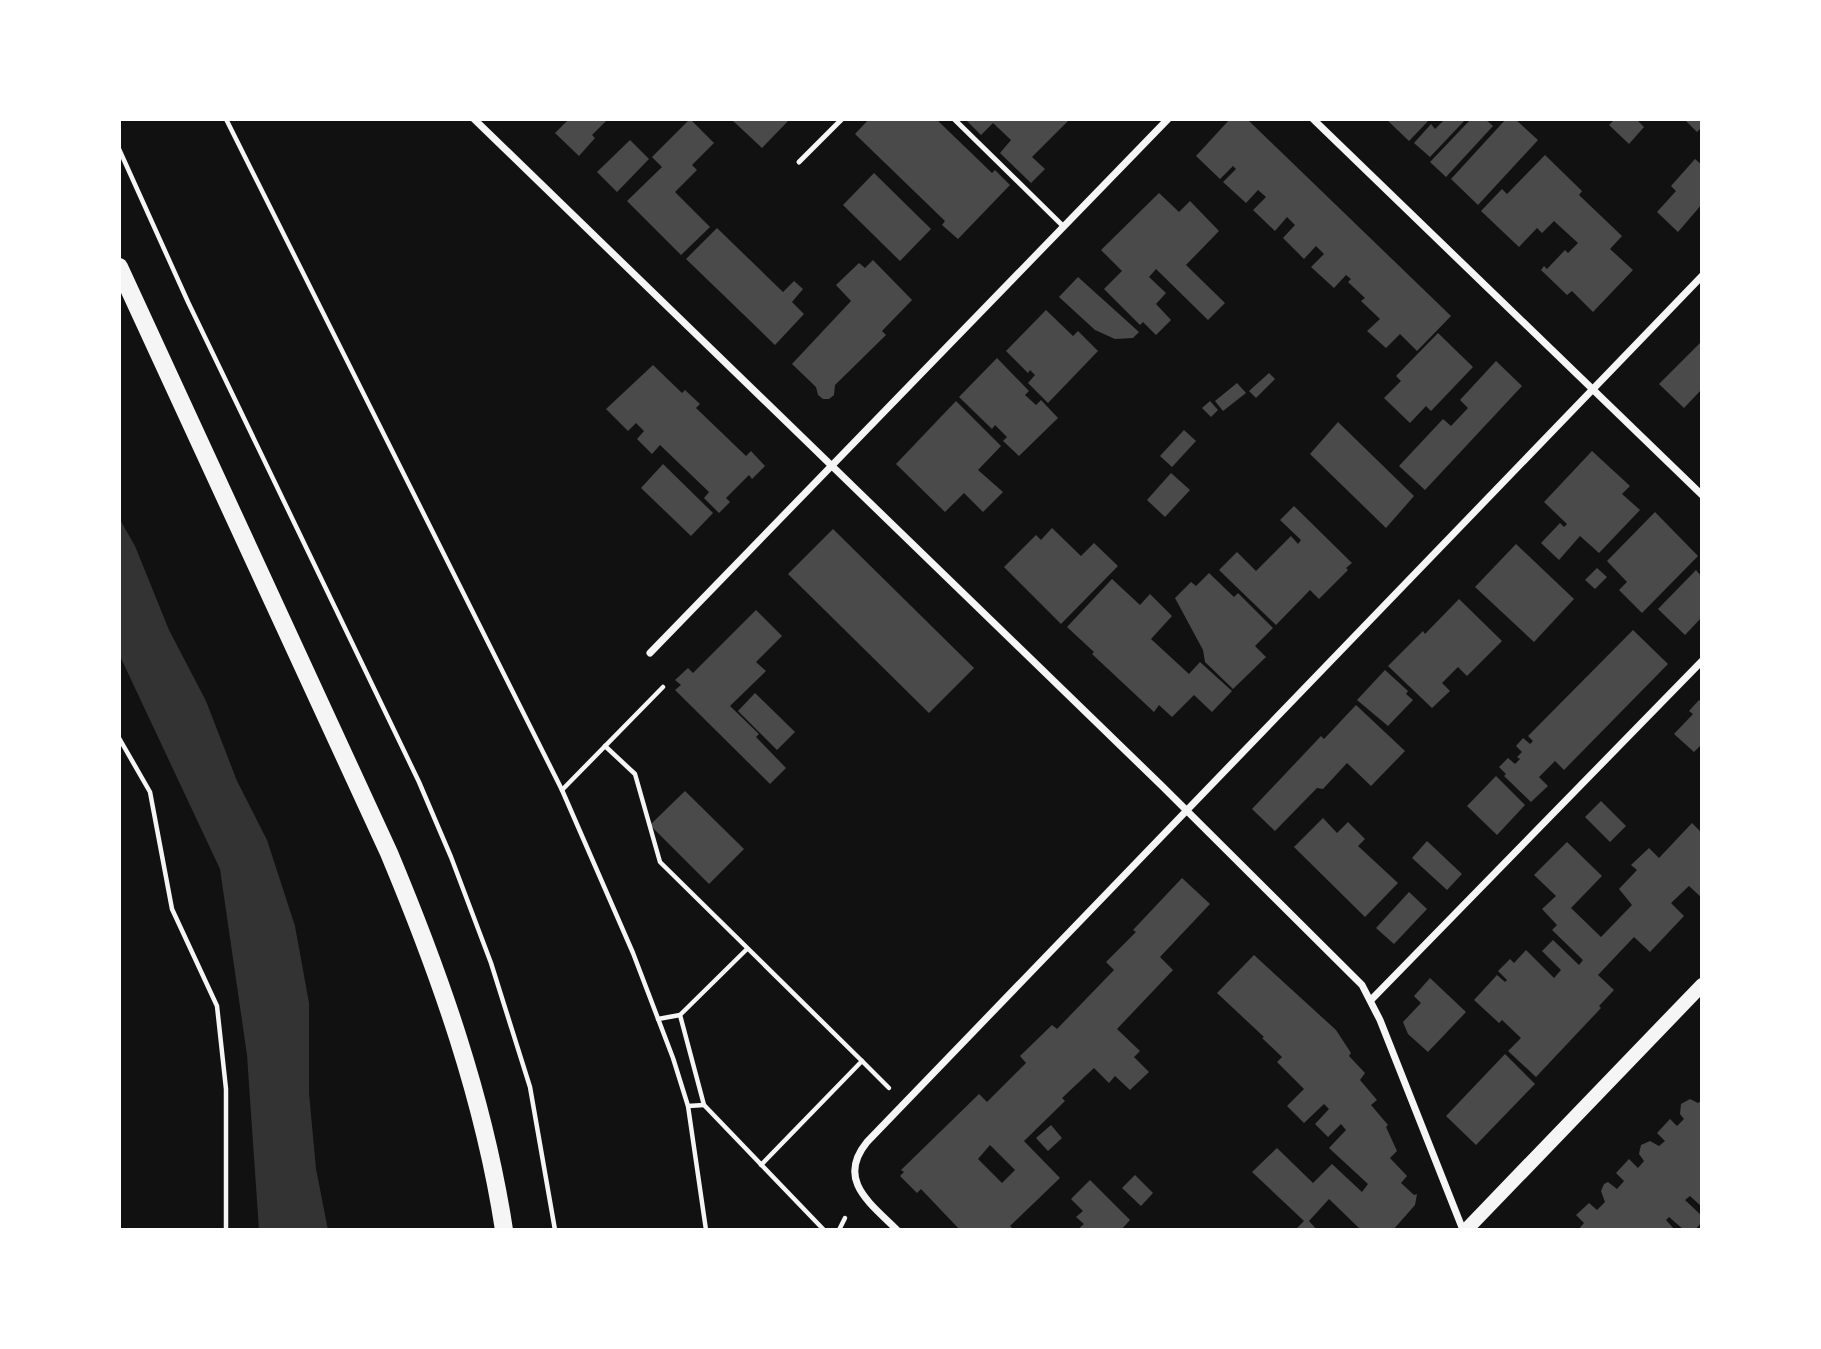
<svg xmlns="http://www.w3.org/2000/svg" width="1821" height="1349" viewBox="0 0 1821 1349" font-family="Bitter,serif">
  <style>
    .water { fill: #333 }
    .building { fill: #4a4a4a; fill-rule: evenodd }
    .lines { fill: none; stroke-linecap: round; stroke-linejoin: round }
    .path { stroke: #f5f5f5; stroke-width: 4.5 }
    .service { stroke: #f5f5f5; stroke-width: 5 }
    .minor { stroke: #f5f5f5; stroke-width: 7 }
    .secondary { stroke: #f5f5f5; stroke-width: 14 }
    .primary { stroke: #f5f5f5; stroke-width: 18 }
  </style>
  <rect width="100%" height="100%" fill="#111"/>
  <polygon class="water" points="119,518 135,546 169,630 206,701 237,781 267,840 295,926 309,1003 309,1093 316,1169 328,1230 259,1230 247,1055 220,869 119,654"/>
  <g class="building">
    <polygon points="569,119 608,119 592,135 595,138 579,156 555,133"/>
    <polygon points="690,119 714,143 692,165 697,170 675,192 710,227 681,255 627,201 662,167 652,157"/>
    <polygon points="731,119 790,119 762,148"/>
    <polygon points="869,119 936,119 992,173 995,170 1010,185 958,239 942,225 945,221 855,134"/>
    <polygon points="965,119 992,120 1070,119 1032,157 1045,169 1031,183 1000,153 1011,140 993,123 981,135"/>
    <polygon points="1230,119 1247,119 1451,316 1417,351 1400,334 1386,348 1367,331 1380,319 1361,301 1365,298 1348,282 1351,279 1346,275 1334,288 1311,267 1324,254 1316,246 1304,259 1283,238 1295,225 1287,217 1275,231 1253,210 1266,197 1258,190 1246,203 1223,182 1236,169 1233,166 1220,179 1196,156"/>
    <polygon points="1386,119 1430,119 1409,141"/>
    <polygon points="1445,119 1466,119 1430,157 1414,143 1431,124 1435,129"/>
    <polygon points="1471,119 1485,119 1493,126 1446,177 1430,162"/>
    <polygon points="1506,119 1515,119 1538,140 1478,205 1451,179"/>
    <polygon points="1615,119 1636,119 1644,127 1629,144 1609,125"/>
    <polygon points="1684,119 1702,119 1702,127 1697,132"/>
    <polygon points="630,140 649,159 617,192 597,172"/>
    <polygon points="1545,155 1582,191 1579,195 1622,236 1610,249 1633,270 1593,312 1572,291 1567,295 1541,270 1544,266 1547,269 1565,250 1568,253 1578,243 1554,221 1542,233 1537,228 1519,247 1481,211 1502,189 1507,194"/>
    <polygon points="1695,159 1702,165 1702,204 1678,232 1657,212 1676,191 1671,186"/>
    <polygon points="874,173 931,229 900,261 843,205"/>
    <polygon points="1159,193 1179,212 1190,201 1219,231 1186,265 1225,303 1208,320 1156,269 1149,277 1166,293 1156,304 1171,320 1156,335 1143,322 1140,325 1104,289 1122,271 1101,250"/>
    <polygon points="717,228 783,292 794,281 803,289 792,302 804,314 775,345 686,259"/>
    <polygon points="873,260 912,300 882,331 886,335 835,385 834,395 829,399 823,399 818,395 816,387 792,364 851,301 836,285 859,263 865,268"/>
    <polygon points="1078,277 1139,332 1133,338 1115,339 1095,330 1059,297"/>
    <polygon points="1046,310 1073,336 1078,331 1098,351 1048,403 1028,383 1035,375 1030,370 1028,373 1006,351"/>
    <polygon points="1438,333 1473,367 1431,411 1426,406 1410,423 1384,398 1401,381 1396,376"/>
    <polygon points="1702,341 1702,389 1684,408 1659,384"/>
    <polygon points="997,358 1029,391 1025,395 1036,405 1041,400 1058,418 1019,456 1003,441 1007,437 995,425 992,429 959,397"/>
    <polygon points="1496,361 1522,386 1425,490 1399,466 1443,419 1451,426 1468,408 1460,400"/>
    <polygon points="653,365 682,393 685,390 700,404 696,408 746,456 751,451 765,466 752,479 749,475 726,498 730,502 719,513 704,498 709,492 660,445 652,454 637,439 644,431 636,423 628,431 606,409"/>
    <polygon points="1269,373 1275,379 1256,398 1249,391"/>
    <polygon points="1237,383 1246,393 1223,411 1215,401"/>
    <polygon points="956,401 1001,446 978,470 1003,492 983,512 964,493 945,512 896,464"/>
    <polygon points="1210,401 1218,410 1211,417 1202,408"/>
    <polygon points="1338,422 1414,496 1386,528 1310,454"/>
    <polygon points="1184,430 1196,441 1172,467 1160,456"/>
    <polygon points="1592,451 1630,486 1622,494 1640,510 1599,553 1580,536 1559,560 1541,543 1560,523 1564,527 1567,524 1544,502"/>
    <polygon points="663,464 713,513 691,536 641,488"/>
    <polygon points="1171,473 1190,490 1165,517 1147,500"/>
    <polygon points="1294,506 1352,563 1346,568 1348,570 1319,599 1310,590 1276,625 1219,570 1237,552 1256,571 1291,536 1298,544 1301,540 1280,520"/>
    <polygon points="1655,512 1698,556 1642,613 1619,590 1627,582 1607,561"/>
    <polygon points="1052,528 1081,556 1094,543 1118,566 1061,624 1004,567 1036,535 1041,540"/>
    <polygon points="833,529 974,668 929,713 788,574"/>
    <polygon points="1516,544 1574,599 1534,642 1475,587"/>
    <polygon points="1597,568 1607,577 1595,589 1585,580"/>
    <polygon points="1696,570 1702,577 1702,617 1685,635 1658,609"/>
    <polygon points="1209,573 1234,597 1238,593 1273,628 1255,646 1266,657 1233,689 1205,662 1203,650 1175,598 1191,582 1196,586"/>
    <polygon points="1112,579 1140,605 1150,594 1172,616 1151,639 1189,674 1200,662 1232,691 1212,712 1194,695 1172,717 1159,705 1154,712 1092,654 1094,652 1067,627"/>
    <polygon points="1459,599 1502,641 1467,676 1458,667 1442,683 1450,691 1432,708 1388,666 1423,631 1425,634"/>
    <polygon points="756,610 782,636 756,662 766,671 730,706 759,734 756,737 786,768 770,784 675,690 681,685 675,680 688,668 693,673"/>
    <polygon points="1633,630 1668,664 1564,770 1555,761 1539,777 1548,786 1531,802 1504,776 1506,774 1499,767 1508,758 1515,764 1520,759 1517,757 1522,752 1516,746 1523,738 1530,744 1533,741 1528,736"/>
    <polygon points="1385,670 1408,691 1406,694 1413,700 1388,726 1357,700"/>
    <polygon points="755,693 795,732 777,750 738,711"/>
    <polygon points="1699,700 1702,702 1702,744 1694,752 1674,734 1693,714 1689,711"/>
    <polygon points="1356,705 1405,751 1371,786 1347,763 1323,789 1317,788 1275,831 1252,809 1321,736 1324,739"/>
    <polygon points="1496,776 1525,805 1497,835 1467,806"/>
    <polygon points="685,791 744,849 709,884 650,825"/>
    <polygon points="1601,801 1626,826 1610,842 1585,817"/>
    <polygon points="1323,818 1337,833 1348,822 1365,839 1358,846 1398,883 1365,917 1294,847"/>
    <polygon points="1692,823 1702,833 1702,898 1689,886 1671,903 1684,916 1650,952 1634,937 1598,975 1614,990 1599,1006 1601,1008 1536,1077 1508,1051 1521,1038 1502,1020 1499,1023 1474,1000 1497,975 1505,982 1507,980 1498,971 1510,959 1514,963 1526,950 1554,978 1561,970 1542,951 1553,940 1579,965 1583,960 1552,930 1557,925 1542,909 1556,896 1534,875 1567,842 1602,876 1571,908 1601,937 1632,905 1619,889 1637,870 1631,865 1649,848 1659,858"/>
    <polygon points="1427,841 1462,874 1447,890 1412,858"/>
    <path d="M1182 878 1210 904 1160 957 1173 970 1117 1029 1140 1051 1134 1057 1149 1072 1130 1090 1115 1076 1109 1083 1094 1068 1062 1098 1065 1101 1024 1141 1060 1178 1010 1226 1014 1230H960L921 1189 917 1193 900 1176 904 1172 901 1170 979 1094 987 1102 1026 1063 1020 1056 1052 1025 1057 1029 1114 970 1106 962 1136 932 1133 930ZM990 1145 1015 1170 1002 1183 978 1159Z"/>
    <polygon points="1409,892 1427,909 1394,944 1376,928"/>
    <polygon points="1254,955 1336,1030 1351,1053 1349,1056 1365,1073 1360,1080 1377,1100 1371,1105 1388,1125 1386,1127 1397,1151 1390,1158 1407,1176 1401,1183 1414,1195 1417,1194 1415,1205 1393,1230 1361,1230 1329,1199 1309,1221 1317,1230 1295,1230 1304,1221 1252,1172 1277,1148 1313,1183 1332,1164 1362,1192 1368,1184 1329,1148 1346,1130 1341,1124 1328,1137 1315,1124 1329,1109 1324,1104 1304,1123 1287,1106 1304,1089 1277,1062 1282,1057 1262,1038 1264,1037 1217,993"/>
    <polygon points="1430,978 1466,1012 1428,1052 1408,1034 1403,1022 1421,1003 1414,996"/>
    <polygon points="1505,1054 1535,1084 1476,1145 1446,1116"/>
    <polygon points="1690,1099 1698,1103 1702,1100 1702,1207 1690,1196 1685,1200 1702,1216 1702,1222 1695,1230 1684,1230 1669,1217 1666,1220 1675,1230 1578,1230 1584,1223 1576,1215 1589,1203 1597,1210 1605,1202 1601,1191 1604,1184 1608,1182 1617,1189 1624,1181 1616,1173 1629,1159 1638,1168 1644,1161 1639,1154 1641,1145 1650,1141 1659,1146 1665,1141 1657,1133 1670,1119 1677,1126 1684,1119 1680,1114 1681,1104"/>
    <polygon points="1051,1125 1062,1138 1048,1151 1036,1138"/>
    <polygon points="1135,1175 1153,1193 1141,1206 1122,1188"/>
    <polygon points="1090,1180 1130,1220 1121,1230 1077,1230 1084,1224 1076,1217 1083,1211 1071,1199"/>
  </g>
  <g class="lines">
    <g class="path">
      <polyline points="226,119 562,790 633,953 673,1058 688,1106 706,1230"/>
      <polyline points="119,149 188,302 419,782 451,857 491,963 530,1087 555,1230"/>
      <polyline points="119,738 150,792 172,909 217,1006 226,1089 226,1230"/>
      <polyline points="605,746 635,774 660,862 862,1061 761,1165"/>
      <polyline points="562,790 663,687"/>
      <polyline points="747,949 680,1015 704,1105 824,1230"/>
      <polyline points="658,1019 680,1015"/>
      <polyline points="862,1061 889,1088"/>
      <polyline points="688,1106 704,1105"/>
      <polyline points="839,1230 845,1218"/>
    </g>
    <g class="service">
      <polyline points="954,119 1063,226"/>
      <polyline points="799,162 842,119"/>
    </g>
    <g class="minor">
      <polyline points="474,119 1162,786 1362,985 1380,1020 1463,1230"/>
      <polyline points="1313,119 1702,495"/>
      <polyline points="650,653 1168,119"/>
      <polyline points="1371,1000 1702,661"/>
      <path d="M897 1230C870 1203 836 1180 867 1142L1702 276"/>
    </g>
    <polyline class="secondary" points="1466,1230 1702,985"/>
    <path class="primary" d="M119 267 389 853C440 975 484 1099 504 1230"/>
  </g>
  <rect width="1821" height="1349" fill="none" stroke="#ffffff" stroke-width="242"/>
</svg>
